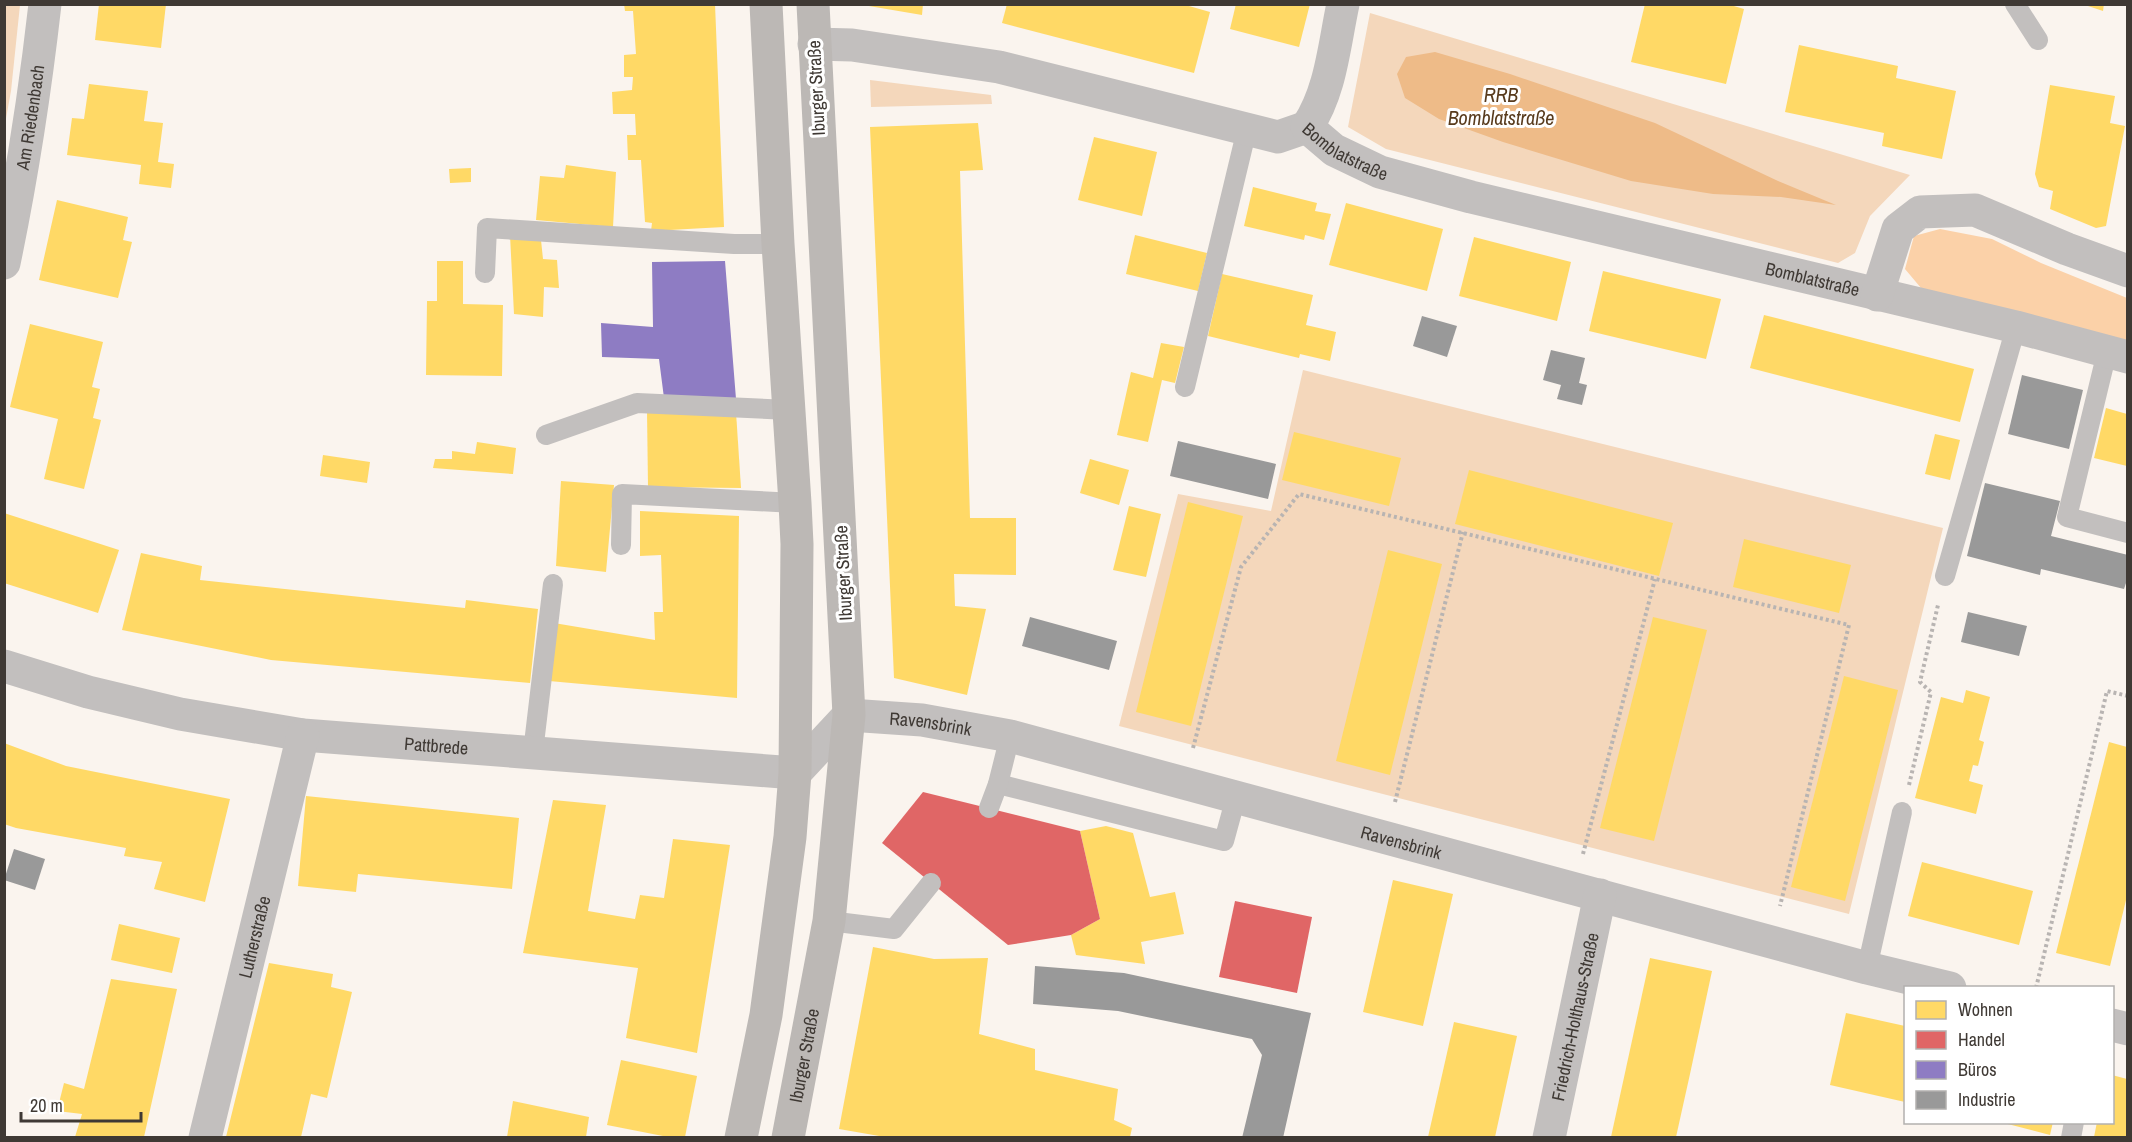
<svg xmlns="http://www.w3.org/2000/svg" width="2132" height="1142" viewBox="0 0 2132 1142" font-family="'Archivo Narrow',sans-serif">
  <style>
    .green { fill: #f4d7bb }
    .forest { fill: #fbd1a8 }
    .water { fill: #eb8 }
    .homes { fill: #ffd966 }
    .shops { fill: #e06666 }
    .offices { fill: #8e7cc3 }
    .industry { fill: #999 }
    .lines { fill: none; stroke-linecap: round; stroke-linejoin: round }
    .path { stroke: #b8b4b2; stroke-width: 4; stroke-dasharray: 3 3; stroke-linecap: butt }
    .lane { stroke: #c2bfbe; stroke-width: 20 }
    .street { stroke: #c2bfbe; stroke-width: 33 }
    .primary { stroke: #bcb8b5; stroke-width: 33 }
    .labels { text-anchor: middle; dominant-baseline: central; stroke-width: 6; stroke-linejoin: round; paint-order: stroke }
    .street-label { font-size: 18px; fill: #3f3934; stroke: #fff }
    .water-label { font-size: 20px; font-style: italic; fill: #583b1d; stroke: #fff }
  </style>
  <rect width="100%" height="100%" fill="#faf4ee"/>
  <g class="green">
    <polygon points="5,4 20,5 11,91 5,124"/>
    <polygon points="1370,13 1910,175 1870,216 1855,253 1838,263 1386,149 1348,127"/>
    <polygon points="870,80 991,95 992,104 871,107"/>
    <polygon points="1303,370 1943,528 1849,914 1119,726 1178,494 1271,511"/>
  </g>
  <polygon class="forest" points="1940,229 1992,239 2041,263 2127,298 2127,342 1921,288 1905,269 1914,236"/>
  <polygon class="water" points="1435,52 1510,74 1655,123 1778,181 1836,205 1781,197 1713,194 1631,181 1503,142 1439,119 1405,98 1397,74 1406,57"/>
  <g class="homes">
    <polygon points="99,4 166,4 161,48 95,40"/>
    <polygon points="624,4 715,4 724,227 651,231 652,223 645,222 641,160 628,160 627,135 636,135 635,114 613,114 612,92 632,90 633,77 624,77 624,55 636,54 633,11 625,11"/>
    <polygon points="857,4 923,4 922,15"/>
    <polygon points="1007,4 1182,4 1210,12 1194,73 1002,23"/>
    <polygon points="1236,4 1310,4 1299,47 1230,29"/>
    <polygon points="1645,4 1727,4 1744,9 1726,84 1631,62"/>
    <polygon points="2082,4 2104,4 2103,11"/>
    <polygon points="1799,45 1898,66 1896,78 1956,91 1942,159 1882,146 1884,133 1785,112"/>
    <polygon points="89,84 148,91 144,121 163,123 158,162 174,164 171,188 139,184 141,165 67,155 72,118 84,119"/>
    <polygon points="2050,85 2115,96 2110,123 2125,126 2106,226 2096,228 2050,209 2053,191 2039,187 2035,174"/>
    <polygon points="978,123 983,170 960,171 970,518 1016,518 1016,575 954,574 955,606 986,609 967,695 894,678 870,127"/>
    <polygon points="1094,137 1157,152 1142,216 1078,200"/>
    <polygon points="566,165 616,172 613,227 536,220 540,176 564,178"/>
    <polygon points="471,168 471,182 450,183 449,169"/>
    <polygon points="1253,187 1317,203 1315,211 1331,214 1324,240 1305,235 1304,240 1244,226"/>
    <polygon points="57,200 128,217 123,240 132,242 118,298 39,280"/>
    <polygon points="1346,203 1443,229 1427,291 1329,265"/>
    <polygon points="510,235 541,240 543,259 557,260 559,288 544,287 543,317 514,314"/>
    <polygon points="1135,235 1207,253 1198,291 1126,274"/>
    <polygon points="1474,237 1571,262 1557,321 1459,296"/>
    <polygon points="437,261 463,261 463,304 503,305 502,376 426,375 427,301 437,301"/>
    <polygon points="1603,271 1721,299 1706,359 1589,331"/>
    <polygon points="1222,274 1313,295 1306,325 1336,332 1330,361 1300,354 1299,358 1208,336"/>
    <polygon points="1764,315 1974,369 1960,422 1750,368"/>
    <polygon points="30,324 103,342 92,387 100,389 93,418 101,420 84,489 44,479 58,419 10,407"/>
    <polygon points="1161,343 1184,347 1175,383 1162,380 1148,442 1117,435 1131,372 1153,378"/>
    <polygon points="2106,408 2127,414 2127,466 2094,458"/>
    <polygon points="647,411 736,412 741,488 648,487"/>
    <polygon points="1294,432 1401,458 1389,506 1282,480"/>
    <polygon points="1935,434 1960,440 1950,480 1925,474"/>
    <polygon points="477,442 516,448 513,474 433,468 435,459 452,459 452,451 475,454"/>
    <polygon points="323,455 370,462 367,483 320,476"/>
    <polygon points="1090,459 1129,470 1119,505 1080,493"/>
    <polygon points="1469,470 1673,523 1659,576 1455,524"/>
    <polygon points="561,481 614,485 606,572 556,566"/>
    <polygon points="1188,502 1243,516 1191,726 1136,712"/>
    <polygon points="1129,506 1161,514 1146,577 1113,570"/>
    <polygon points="640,511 739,516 737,698 549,681 554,623 655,640 654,612 663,612 661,555 640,556"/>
    <polygon points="4,513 119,550 98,613 4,583"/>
    <polygon points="1744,539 1851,565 1839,613 1733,587"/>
    <polygon points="1388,550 1442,564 1390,775 1336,761"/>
    <polygon points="141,553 202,566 200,580 465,608 466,600 538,609 530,683 271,660 122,630"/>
    <polygon points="1653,617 1707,630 1654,841 1600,828"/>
    <polygon points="1844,676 1898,690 1845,901 1791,887"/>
    <polygon points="1966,690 1990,697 1979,740 1984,742 1978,766 1973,765 1969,781 1983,785 1976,814 1915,798 1941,697 1963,703"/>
    <polygon points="2109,742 2127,747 2127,896 2110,966 2056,953"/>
    <polygon points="4,743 66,766 230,799 205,902 154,889 162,862 124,856 126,848 16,828 4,824"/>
    <polygon points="306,796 519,818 512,889 358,874 356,892 298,886"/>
    <polygon points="553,800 606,805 588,911 635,919 640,895 664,898 673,839 730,845 697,1053 626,1038 638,968 523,953"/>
    <polygon points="1106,826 1133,833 1150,897 1175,892 1184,934 1141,942 1145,964 1076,955 1071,935 1100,919 1080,831"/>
    <polygon points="1922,862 2033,891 2019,945 1908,916"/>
    <polygon points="1393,880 1453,894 1423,1026 1363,1012"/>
    <polygon points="119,924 180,938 172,973 111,960"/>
    <polygon points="873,947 934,959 988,958 979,1034 1035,1049 1035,1070 1118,1089 1114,1120 1132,1128 1130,1137 885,1137 839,1129"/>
    <polygon points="1650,958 1712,971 1690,1074 1676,1137 1611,1137"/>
    <polygon points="269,963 333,974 331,987 352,992 327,1098 311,1094 301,1137 226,1137"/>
    <polygon points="111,979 177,989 144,1137 75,1137 82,1114 57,1111 64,1083 84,1089"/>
    <polygon points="1846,1013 1905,1026 1905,1102 1830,1085"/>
    <polygon points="1454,1022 1517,1036 1495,1137 1428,1137"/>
    <polygon points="621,1060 697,1076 685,1137 668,1137 607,1125"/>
    <polygon points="2112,1075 2127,1079 2127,1137 2094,1137 2097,1122 2112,1122"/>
    <polygon points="513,1101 589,1117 586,1137 507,1137"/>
    <polygon points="2000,1122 2053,1122 2050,1135"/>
  </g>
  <g class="shops">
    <polygon points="923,792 1080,831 1100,919 1071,935 1008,945 882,843"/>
    <polygon points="1235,901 1312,917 1297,993 1219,977"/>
  </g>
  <polygon class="offices" points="725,261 736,399 664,398 659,359 602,357 601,323 653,327 652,262"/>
  <g class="industry">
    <polygon points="1422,316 1457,326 1447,357 1413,346"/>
    <polygon points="1551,350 1585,358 1579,383 1587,385 1582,405 1557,399 1561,385 1543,380"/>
    <polygon points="2022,375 2083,390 2069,449 2008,434"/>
    <polygon points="1178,441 1276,464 1268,499 1170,476"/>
    <polygon points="1985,483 2060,501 2051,536 2128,555 2128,577 2124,589 2041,569 2040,575 1967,556"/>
    <polygon points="1968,612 2027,626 2019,656 1961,642"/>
    <polygon points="1030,617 1117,641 1109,670 1022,646"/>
    <polygon points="14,849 45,859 35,890 4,880"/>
    <polygon points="1035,966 1124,973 1311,1013 1283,1138 1242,1138 1262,1055 1252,1039 1118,1011 1033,1004"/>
  </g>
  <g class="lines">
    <g class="path">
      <polyline points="1193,748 1241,567 1299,494 1849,625 1780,906"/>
      <polyline points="1909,785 1931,692 1920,682 1938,605"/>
      <polyline points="1395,802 1463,532"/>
      <polyline points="1583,854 1655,579"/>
      <polyline points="2036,988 2107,691 2128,696"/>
    </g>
    <g class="lane">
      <polyline points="2015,4 2038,40"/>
      <polyline points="485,273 487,228 734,244 778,244"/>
      <polyline points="2107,352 2067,517 2128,533"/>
      <polyline points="1185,387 1247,129"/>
      <polyline points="546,435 637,403 789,410"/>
      <polyline points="621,545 622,494 795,503"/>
      <polyline points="1945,576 2016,327"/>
      <polyline points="533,752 553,584"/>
      <polyline points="998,784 1224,841 1236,797"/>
      <polyline points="989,808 998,784 1010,736"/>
      <polyline points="829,921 894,929 931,883"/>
      <polyline points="1867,968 1902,812"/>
      <polyline points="2071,1138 2074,1122"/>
    </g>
    <g class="street">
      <polyline points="814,44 852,45 999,67 1278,137 1307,127"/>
      <path id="s1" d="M1307 127 1334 150 1380 172 1471 197 2016 327 2128 357"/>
      <path d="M1307 127C1331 91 1334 46 1343 4"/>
      <path id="s2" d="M4 263C22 177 35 92 45 4"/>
      <polyline points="1877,295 1898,229 1920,212 1975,210 2067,249 2128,271"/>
      <path id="s3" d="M4 666 88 692 180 714 303 735 795 773 849 715 922 720 1010 736 1867 968 1950 988"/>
      <polyline points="2112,1025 2128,1029"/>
      <path id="s4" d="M205 1138 303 735"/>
      <path id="s5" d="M1549 1138 1600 895"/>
    </g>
    <g class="primary">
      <polyline points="741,1138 766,1015 790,837 795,773 797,544 795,503 778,244 766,4"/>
      <path id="s6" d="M788 1138 829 921 849 715 813 4"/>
    </g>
  </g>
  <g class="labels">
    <g class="street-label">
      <text transform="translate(816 88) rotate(-93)">Iburger Straße</text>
      <text stroke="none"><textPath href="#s2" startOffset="148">Am Riedenbach</textPath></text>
      <text stroke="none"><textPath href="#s1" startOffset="46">Bomblatstraße</textPath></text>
      <text stroke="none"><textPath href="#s1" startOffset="532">Bomblatstraße</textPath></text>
      <text transform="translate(843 573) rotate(-93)">Iburger Straße</text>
      <text stroke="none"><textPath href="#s3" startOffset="962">Ravensbrink</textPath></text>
      <text stroke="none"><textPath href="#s3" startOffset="441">Pattbrede</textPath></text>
      <text stroke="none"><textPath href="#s3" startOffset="1448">Ravensbrink</textPath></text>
      <text stroke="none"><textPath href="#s4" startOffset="207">Lutherstraße</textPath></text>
      <text stroke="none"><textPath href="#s5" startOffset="124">Friedrich-Holthaus-Straße</textPath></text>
      <text stroke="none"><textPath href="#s6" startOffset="84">Iburger Straße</textPath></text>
    </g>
    <g class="water-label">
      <text x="1501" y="94">RRB<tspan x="1501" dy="23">Bomblatstraße</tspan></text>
    </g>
  </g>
  <rect width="2132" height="1142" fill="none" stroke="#3f3934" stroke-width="12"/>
  <rect x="1904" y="986" width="210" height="138" fill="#ffffff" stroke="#b2b0ae" stroke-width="1.5"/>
  <rect x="1916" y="1001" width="30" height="18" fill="#ffd966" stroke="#b2b0ae" stroke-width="1.5"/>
  <text x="1958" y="1016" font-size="18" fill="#3f3934">Wohnen</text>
  <rect x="1916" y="1031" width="30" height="18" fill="#e06666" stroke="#b2b0ae" stroke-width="1.5"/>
  <text x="1958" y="1046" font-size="18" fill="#3f3934">Handel</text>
  <rect x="1916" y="1061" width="30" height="18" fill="#8e7cc3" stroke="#b2b0ae" stroke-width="1.5"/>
  <text x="1958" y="1076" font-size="18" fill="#3f3934">Büros</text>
  <rect x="1916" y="1091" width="30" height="18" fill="#999999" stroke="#b2b0ae" stroke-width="1.5"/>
  <text x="1958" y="1106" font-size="18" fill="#3f3934">Industrie</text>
  <path d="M21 1112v9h120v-9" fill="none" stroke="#3f3934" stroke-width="3"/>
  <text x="30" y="1112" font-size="18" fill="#3f3934" stroke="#ffffff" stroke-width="4.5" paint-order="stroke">20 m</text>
</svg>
